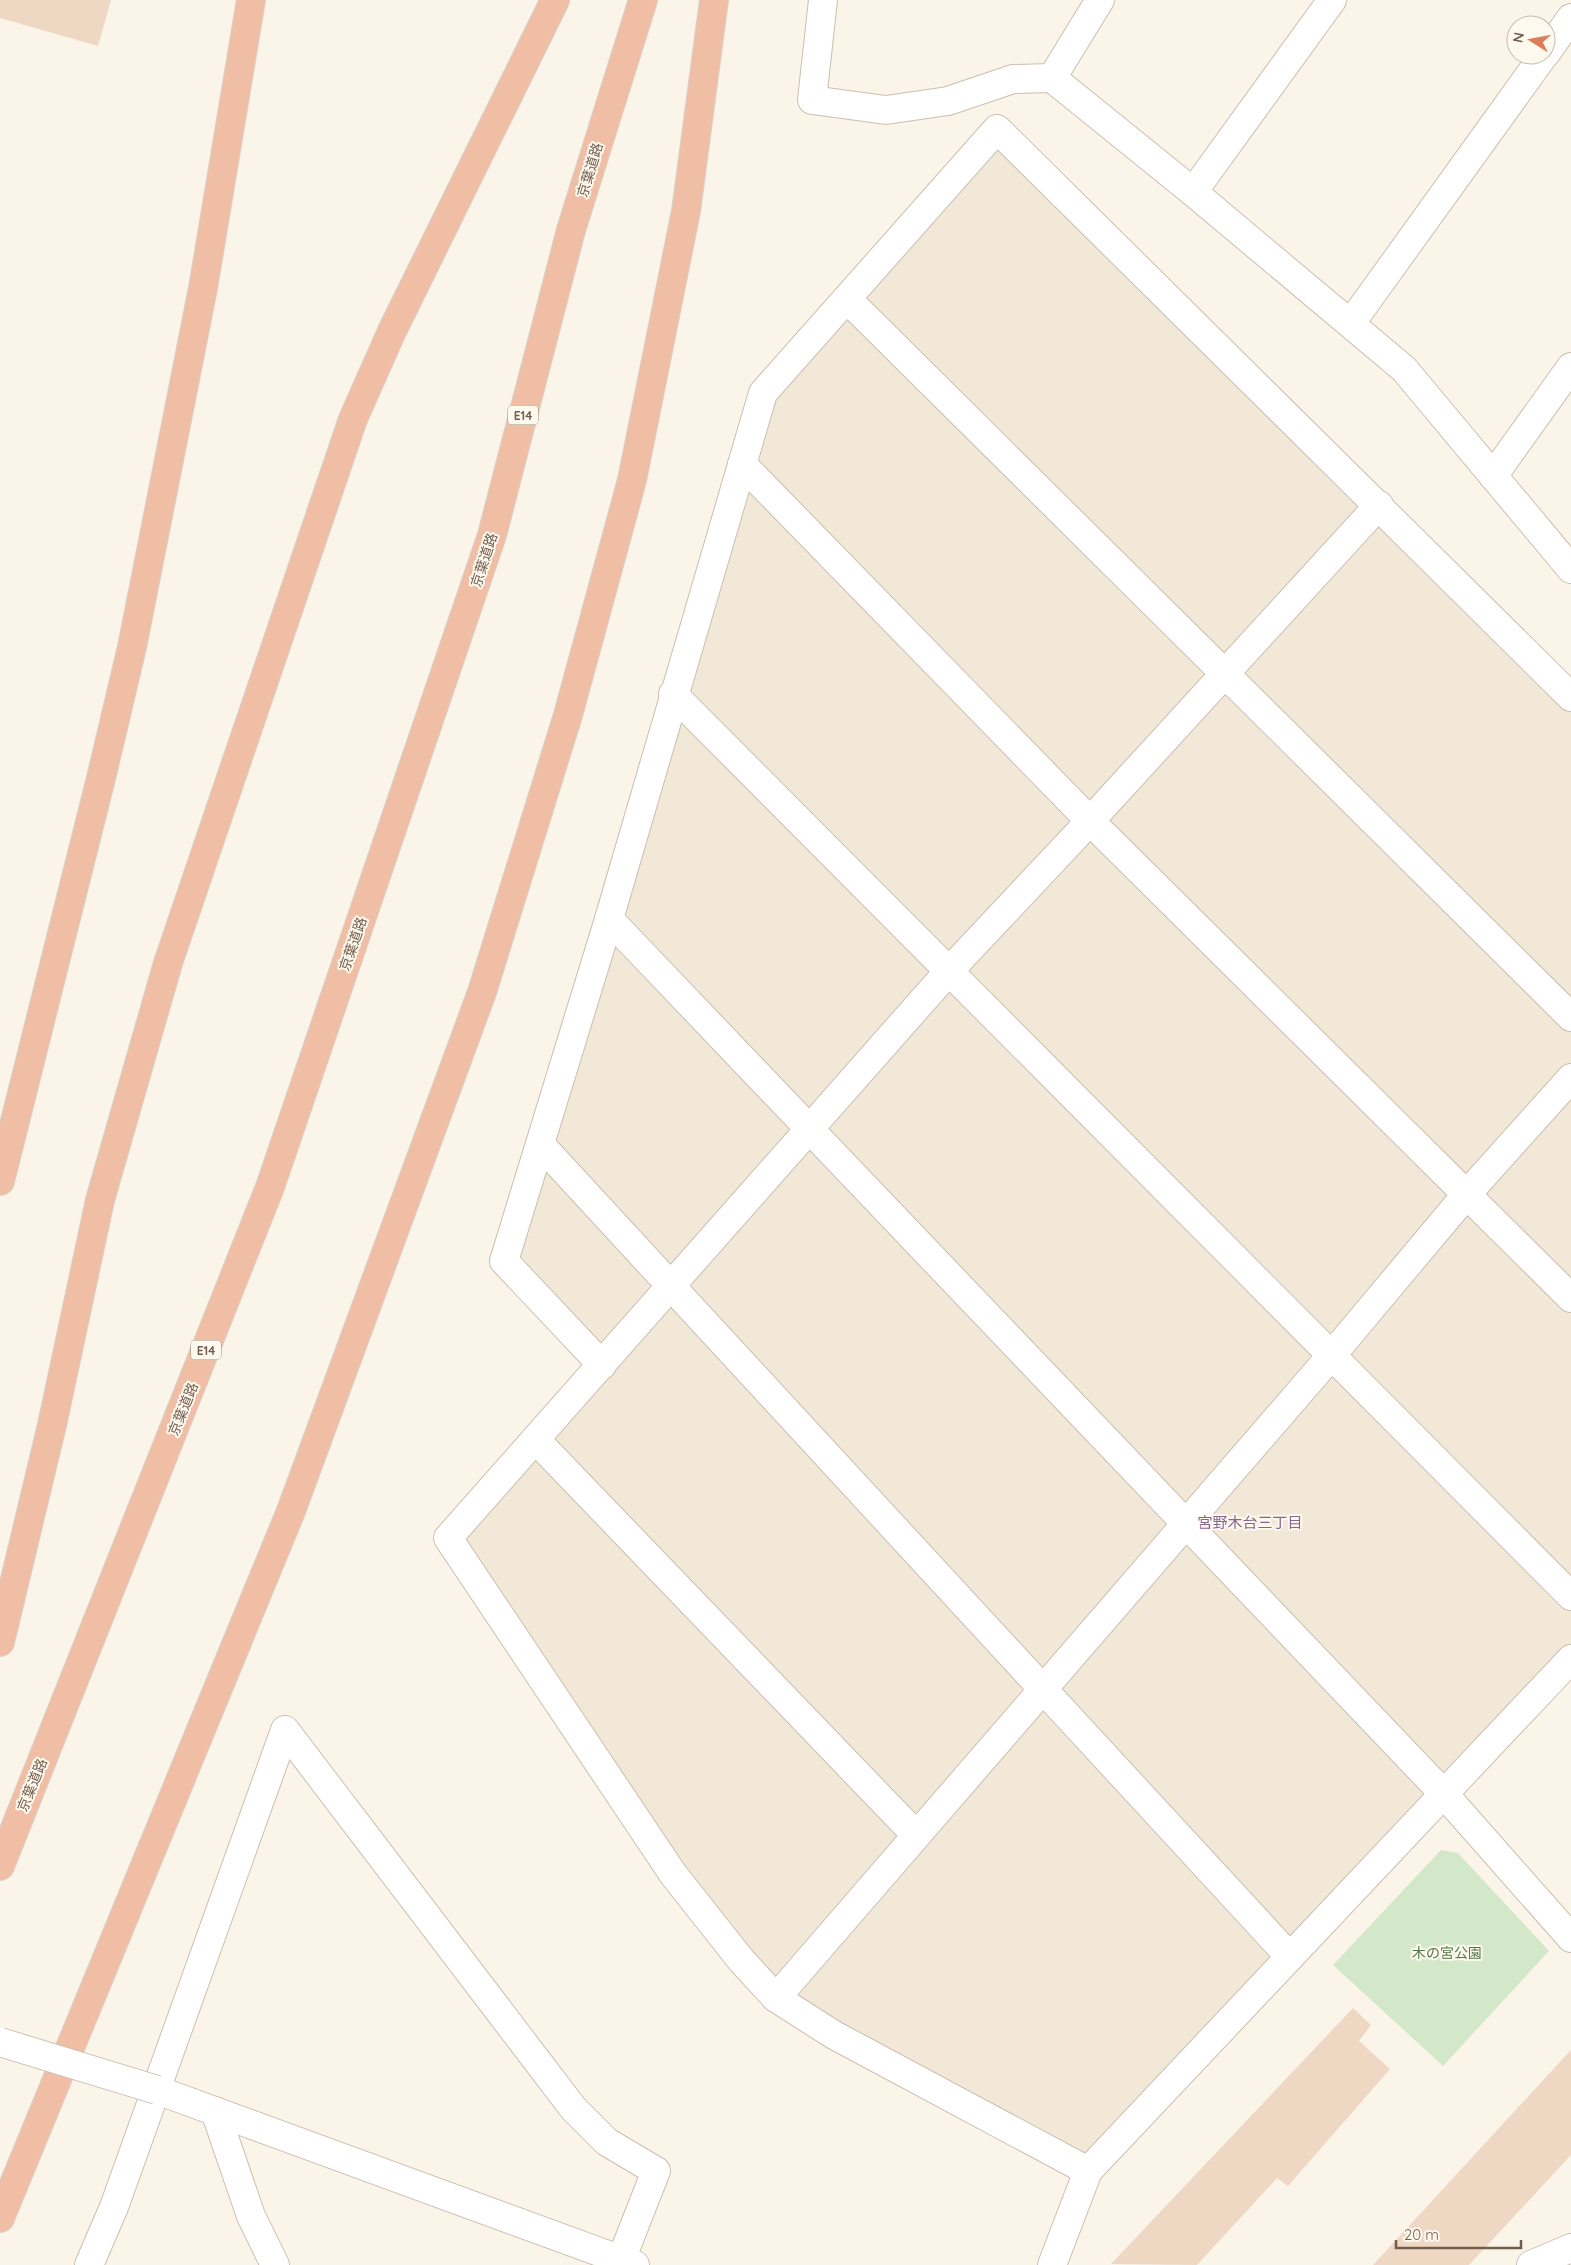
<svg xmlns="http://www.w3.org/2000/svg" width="1571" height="2265" viewBox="0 0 1571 2265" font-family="Quicksand,'Noto Sans JP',sans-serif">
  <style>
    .residential { fill: #f2e8d8 }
    .green { fill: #d3e8c8 }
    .building { fill: #eed7c3 }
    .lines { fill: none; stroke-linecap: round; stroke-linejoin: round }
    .minor-casing { stroke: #ccbeb0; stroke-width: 30 }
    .tertiary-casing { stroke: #ccbeb0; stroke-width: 30 }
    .motorway-casing { stroke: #d8d2cd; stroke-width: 30 }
    .minor { stroke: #fff; stroke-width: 28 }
    .tertiary { stroke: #fff; stroke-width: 28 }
    .motorway { stroke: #f0bea5; stroke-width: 28 }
    .tertiary-bridge-casing { stroke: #ccbeb0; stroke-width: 30; stroke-linecap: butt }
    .tertiary-bridge { stroke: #fff; stroke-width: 28 }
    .labels { text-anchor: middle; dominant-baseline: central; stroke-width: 4; stroke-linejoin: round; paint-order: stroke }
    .shield { fill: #fef9ef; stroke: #9d8c7e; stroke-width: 1 }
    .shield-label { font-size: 12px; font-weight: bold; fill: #735e4e }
    .street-label { font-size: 14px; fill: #735e4e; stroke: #fef9ef }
    .park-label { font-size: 14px; fill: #527847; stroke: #fef9ef }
    .neighbourhood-label { font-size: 15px; fill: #85668f; stroke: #fef9ef }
  </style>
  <rect width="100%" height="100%" fill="#fbf5e9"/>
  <polygon class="residential" points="997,129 1571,698 1571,1659 1088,2171 776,1998 448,1538 605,1366 504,1261 763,393"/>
  <polygon class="green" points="1441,1850 1458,1853 1549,1951 1443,2066 1333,1965"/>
  <g class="building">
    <polygon points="0,0 111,0 98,46 0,18"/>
    <polygon points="1353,2008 1371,2025 1359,2041 1390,2069 1288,2186 1277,2178 1197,2265 1111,2264"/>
    <polygon points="1571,2050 1571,2155 1469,2265 1373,2265"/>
  </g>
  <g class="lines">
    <g class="minor-casing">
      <g id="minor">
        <polyline points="823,0 812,100 886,110 948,101 1013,79 1052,78 1193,192 1404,369 1571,569"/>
        <polyline points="1546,53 1571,18"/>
        <polyline points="1052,78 1100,0"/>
        <polyline points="1193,192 1332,0"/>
        <polyline points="847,299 1571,1017"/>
        <polyline points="1351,323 1544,55"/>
        <polyline points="742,464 1090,821 1571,1298"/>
        <polyline points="1493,476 1571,367"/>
        <polyline points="673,694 1571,1596"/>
        <polyline points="609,919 1444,1794 1571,1938"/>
        <polyline points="540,1144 1290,1957"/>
        <polyline points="602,1365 504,1261 609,919 763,393 997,129 1571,697"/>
        <polyline points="536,1440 916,1835"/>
        <polyline points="776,1998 1331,1356 1466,1195 1571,1078"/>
        <polyline points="215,2111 251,2216 275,2265"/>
        <polyline points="1088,2171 834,2035 776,1998 741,1960 673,1874 448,1538 948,972 1090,821 1379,505"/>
        <polyline points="89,2265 114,2207 285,1730 573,2108 607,2142 656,2171 621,2260"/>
        <polyline points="1052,2265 1088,2171 1571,1659"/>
        <polyline points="1531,2265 1571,2248"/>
      </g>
    </g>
    <g class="tertiary-casing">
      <polyline id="tertiary" points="157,2090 635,2265"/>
    </g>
    <g class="motorway-casing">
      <g id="motorway">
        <polyline points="0,1181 102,774 132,647 203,288 251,0"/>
        <polyline points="0,1642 52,1425 100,1200 168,963 353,419 392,331 555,0"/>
        <polyline points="0,1866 270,1187 492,535 571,230 643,0"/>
        <polyline points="0,2218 291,1511 482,992 568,715 632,480 686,211 714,0"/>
      </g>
    </g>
    <use href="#minor" class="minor"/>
    <use href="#tertiary" class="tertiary"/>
    <use href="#motorway" class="motorway"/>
    <g class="tertiary-bridge-casing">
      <polyline id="tertiary-bridge" points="0,2042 157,2090"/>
    </g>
    <use href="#tertiary-bridge" class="tertiary-bridge"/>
  </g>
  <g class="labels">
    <g class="shield">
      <rect x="508" y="405.5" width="30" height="19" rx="4"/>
      <rect x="191" y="1340.5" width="30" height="19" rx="4"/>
    </g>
    <g class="shield-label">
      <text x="523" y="415">E14</text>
      <text x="206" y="1350">E14</text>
    </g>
    <g class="street-label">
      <text transform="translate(590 170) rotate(-73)">京葉道路</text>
      <text transform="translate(484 560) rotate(-72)">京葉道路</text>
      <text transform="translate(353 944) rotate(-71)">京葉道路</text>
      <text transform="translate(183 1409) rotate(-68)">京葉道路</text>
      <text transform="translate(32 1785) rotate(-68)">京葉道路</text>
    </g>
    <g class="park-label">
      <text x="1447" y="1953">木の宮公園</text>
    </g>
    <g class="neighbourhood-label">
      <text x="1250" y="1522">宮野木台三丁目</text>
    </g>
  </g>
  <g transform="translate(1531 40) rotate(281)"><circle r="24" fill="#fef9ef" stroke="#c6bbaf"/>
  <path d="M0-4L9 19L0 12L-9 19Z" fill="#da7f59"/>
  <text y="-8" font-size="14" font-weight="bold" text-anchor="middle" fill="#735e4e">N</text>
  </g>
  <path d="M1396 2240v8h125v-8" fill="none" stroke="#735e4e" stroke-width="2.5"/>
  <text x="1404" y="2240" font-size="15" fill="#735e4e" stroke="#fef9ef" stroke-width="4" paint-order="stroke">20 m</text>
</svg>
